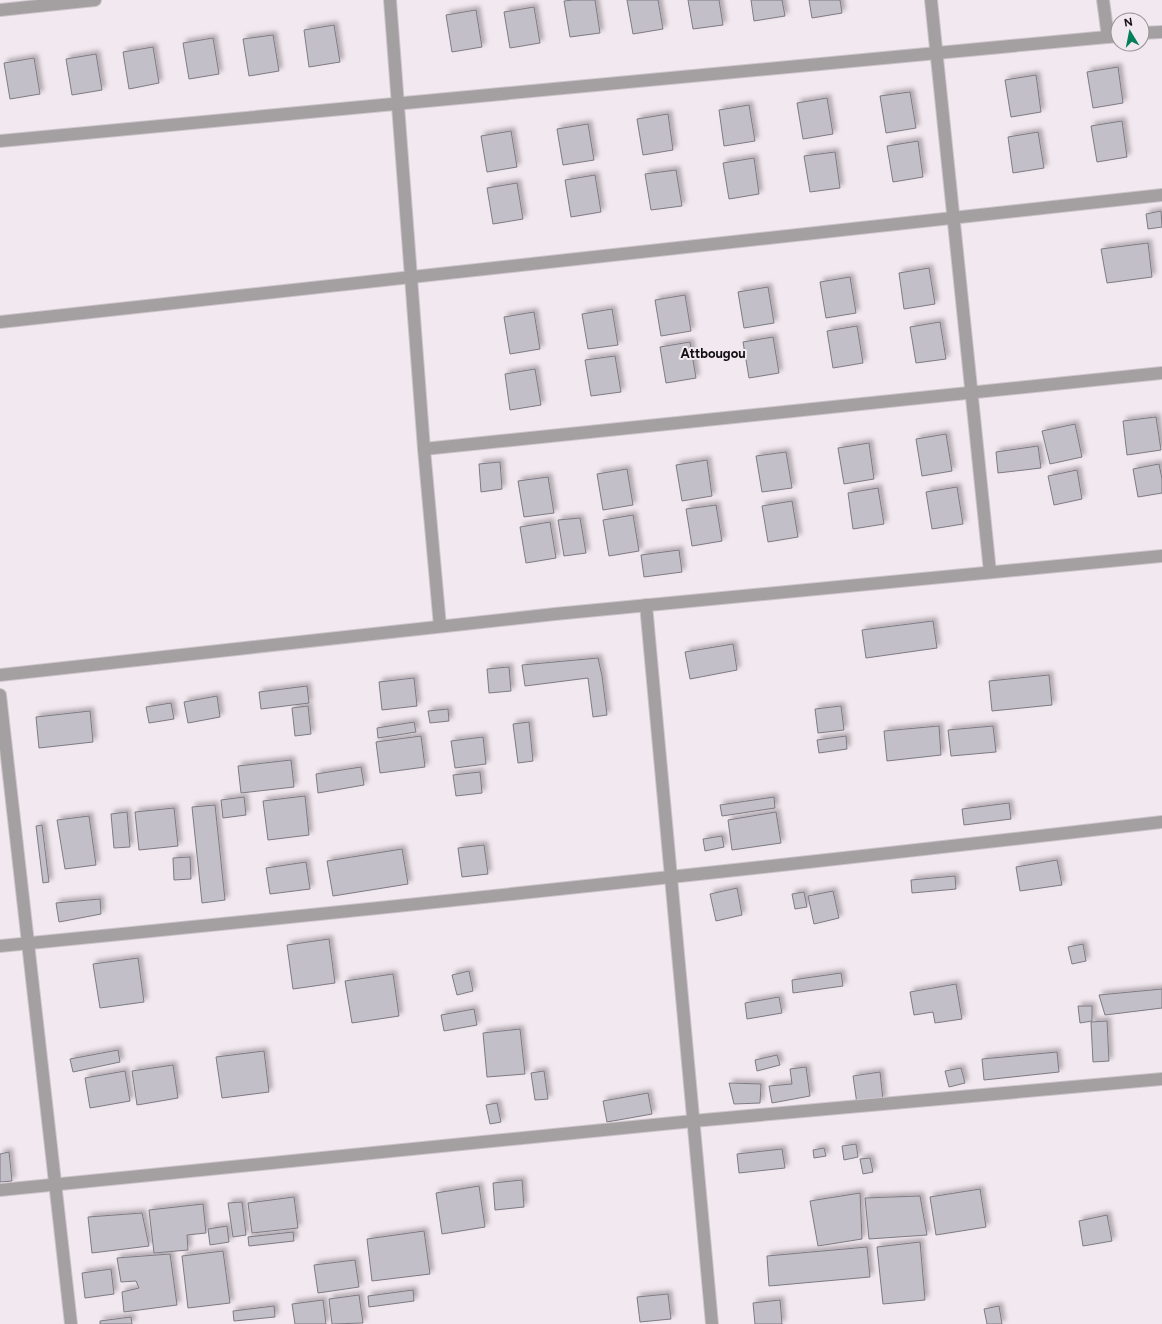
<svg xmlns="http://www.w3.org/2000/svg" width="1162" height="1324" viewBox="0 0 1162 1324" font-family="Figtree,sans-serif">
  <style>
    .building { fill: #c2bfc9; stroke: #7e7b84; filter: url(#shadow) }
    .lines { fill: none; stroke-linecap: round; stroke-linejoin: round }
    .street-casing { stroke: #cec5cc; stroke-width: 14 }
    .street { stroke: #a49fa0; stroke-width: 12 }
    .labels { text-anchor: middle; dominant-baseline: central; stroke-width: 4; stroke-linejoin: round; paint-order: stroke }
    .quarter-label { font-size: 13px; font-weight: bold; fill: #120f12; stroke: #f2e8ef }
  </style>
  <defs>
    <filter id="shadow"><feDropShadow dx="3.5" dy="-3.5" stdDeviation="2" flood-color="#0004"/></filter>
  </defs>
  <rect width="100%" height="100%" fill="#f2e8ef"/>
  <g class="building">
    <polygon points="573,0 595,0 600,33 570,37 564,1"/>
    <polygon points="627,0 658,0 663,29 633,34"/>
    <polygon points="688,0 719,0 723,25 693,29"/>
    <polygon points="751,0 782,0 785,16 754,21"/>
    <polygon points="809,0 840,0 842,13 812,18"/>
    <polygon points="534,7 540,43 510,48 504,12"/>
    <polygon points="476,10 482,47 452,52 446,15"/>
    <polygon points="334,25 340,62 309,67 304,30"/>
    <polygon points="273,35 279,71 249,76 243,39"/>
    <polygon points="213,38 219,74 189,79 183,43"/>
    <polygon points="153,47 159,83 129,89 123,52"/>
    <polygon points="96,54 102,90 72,95 66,59"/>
    <polygon points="34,58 40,94 10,99 4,63"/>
    <polygon points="1118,67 1123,103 1093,108 1087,72"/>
    <polygon points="1036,75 1041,112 1011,117 1005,80"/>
    <polygon points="910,92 916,128 886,133 880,96"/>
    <polygon points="827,98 833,134 803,139 797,103"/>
    <polygon points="749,105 755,141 724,146 719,110"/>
    <polygon points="668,114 673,150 643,155 637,119"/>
    <polygon points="1122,121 1127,157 1097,162 1091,126"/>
    <polygon points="588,124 594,160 563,165 557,129"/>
    <polygon points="511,131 517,167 487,172 481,136"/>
    <polygon points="1038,132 1044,168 1013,173 1008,137"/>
    <polygon points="918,141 923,177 893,182 887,146"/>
    <polygon points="835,152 840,188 810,192 804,156"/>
    <polygon points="754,158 759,194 729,199 723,163"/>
    <polygon points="676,170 682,206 651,210 645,174"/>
    <polygon points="595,175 601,212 571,217 565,180"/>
    <polygon points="517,183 523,219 493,224 487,188"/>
    <polygon points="1161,211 1162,227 1148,229 1146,214"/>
    <polygon points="1148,243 1152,277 1107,283 1101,249"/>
    <polygon points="929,268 935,304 904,309 899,273"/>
    <polygon points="850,277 856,313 826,318 820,282"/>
    <polygon points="768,287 774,323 744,328 738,292"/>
    <polygon points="685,295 691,331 661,336 655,300"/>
    <polygon points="612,309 618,345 588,349 582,314"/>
    <polygon points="534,312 540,349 510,354 504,317"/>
    <polygon points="940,322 946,359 916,363 910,327"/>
    <polygon points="857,326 863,363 833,368 827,331"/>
    <polygon points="773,337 779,373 749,378 743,342"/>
    <polygon points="690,342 696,378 666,383 660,347"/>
    <polygon points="615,356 621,392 591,396 585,360"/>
    <polygon points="535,369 541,405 510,410 505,374"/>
    <polygon points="1156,417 1161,450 1127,455 1123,421"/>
    <polygon points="1075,424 1082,457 1050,464 1042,431"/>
    <polygon points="946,434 952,471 922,476 916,439"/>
    <polygon points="869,443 874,479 844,484 838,448"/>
    <polygon points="1038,446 1041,468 998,473 996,452"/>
    <polygon points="786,452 792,488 762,492 756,456"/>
    <polygon points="707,460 712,496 682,501 676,465"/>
    <polygon points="500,462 502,489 481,492 479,464"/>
    <polygon points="1159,464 1162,479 1162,493 1138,497 1133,469"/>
    <polygon points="627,469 633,505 603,510 597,474"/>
    <polygon points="1077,470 1082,499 1054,505 1048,476"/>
    <polygon points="548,477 554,513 524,517 518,481"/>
    <polygon points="957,487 963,524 932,529 926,492"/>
    <polygon points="878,488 884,524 853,529 848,493"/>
    <polygon points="792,501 798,537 768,542 762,506"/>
    <polygon points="716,505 722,541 692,546 686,509"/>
    <polygon points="633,515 639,551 609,556 603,520"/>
    <polygon points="580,518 586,553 564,556 558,520"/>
    <polygon points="550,522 556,558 526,563 520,527"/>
    <polygon points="679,550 682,572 644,577 641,555"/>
    <polygon points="933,621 937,648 866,658 862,630"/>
    <polygon points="733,644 737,670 690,679 685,652"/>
    <polygon points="598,658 602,676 607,715 593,717 588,678 525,686 522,665"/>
    <polygon points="509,667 511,691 489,693 487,669"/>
    <polygon points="1049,675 1052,705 992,711 989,681"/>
    <polygon points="414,678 417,706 382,710 379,682"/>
    <polygon points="307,686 309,703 261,709 259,692"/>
    <polygon points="217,696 220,717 188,723 184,702"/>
    <polygon points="171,703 174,719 149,723 146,707"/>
    <polygon points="308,706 311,734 295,736 292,708"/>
    <polygon points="841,706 844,730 818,733 815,709"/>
    <polygon points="448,709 449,721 430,723 428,711"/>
    <polygon points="90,711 93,742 39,748 36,717"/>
    <polygon points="414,722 416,732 378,738 377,728"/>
    <polygon points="529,722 533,761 518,763 513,724"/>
    <polygon points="939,726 941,755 887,761 884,731"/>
    <polygon points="993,726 996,752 951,756 948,730"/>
    <polygon points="421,736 425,767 380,773 376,742"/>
    <polygon points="846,736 847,749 819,753 817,740"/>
    <polygon points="483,737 486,764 455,768 451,741"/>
    <polygon points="291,760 294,787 241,793 238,766"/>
    <polygon points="361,767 364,785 318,793 316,774"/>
    <polygon points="480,772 482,793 456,796 453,775"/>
    <polygon points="305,796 309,835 268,840 263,801"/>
    <polygon points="244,797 246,815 223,818 221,800"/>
    <polygon points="774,797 775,808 722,816 720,805"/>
    <polygon points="1009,803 1011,819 964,825 962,809"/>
    <polygon points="215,805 225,900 202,903 192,807"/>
    <polygon points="174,808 178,846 139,850 135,812"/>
    <polygon points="127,812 130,847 114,848 111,814"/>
    <polygon points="776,812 781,843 732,850 728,820"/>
    <polygon points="89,816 96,865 65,869 57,820"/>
    <polygon points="42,825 49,882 43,883 36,826"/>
    <polygon points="722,836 724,847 705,851 703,839"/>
    <polygon points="484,845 488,874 462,877 458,848"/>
    <polygon points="402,849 408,884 333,896 327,861"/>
    <polygon points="190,857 191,879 174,880 173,858"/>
    <polygon points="1057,860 1062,885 1020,891 1016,867"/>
    <polygon points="306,862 310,889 270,894 266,868"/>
    <polygon points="955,876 956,889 912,893 911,880"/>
    <polygon points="737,888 742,915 716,921 710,894"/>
    <polygon points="833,891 839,918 814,924 808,896"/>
    <polygon points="804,892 807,907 795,909 792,894"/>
    <polygon points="100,899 101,914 59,922 56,903"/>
    <polygon points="329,939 335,983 293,989 287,945"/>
    <polygon points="1083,944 1086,961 1072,964 1068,947"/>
    <polygon points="138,958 144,1002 100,1008 93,964"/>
    <polygon points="469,971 473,991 457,995 452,975"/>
    <polygon points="841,973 843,986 793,993 792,980"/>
    <polygon points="393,974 399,1016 352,1023 345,981"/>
    <polygon points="956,984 962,1019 935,1023 933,1012 914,1015 910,992"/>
    <polygon points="1162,989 1162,1008 1105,1015 1099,995"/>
    <polygon points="779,997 782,1013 747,1019 745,1003"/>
    <polygon points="1078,1006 1092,1006 1092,1021 1080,1023"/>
    <polygon points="474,1009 477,1025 444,1031 441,1015"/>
    <polygon points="1107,1021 1109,1061 1093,1062 1091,1022"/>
    <polygon points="520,1029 525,1074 487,1077 483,1033"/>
    <polygon points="118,1050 120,1062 73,1072 70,1059"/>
    <polygon points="264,1051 269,1092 222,1098 216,1057"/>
    <polygon points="1057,1052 1059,1072 984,1080 982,1059"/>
    <polygon points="777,1055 780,1065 757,1071 755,1060"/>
    <polygon points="173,1065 178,1098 137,1105 132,1071"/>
    <polygon points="806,1067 810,1096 772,1103 769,1086 792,1084 790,1069"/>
    <polygon points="961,1068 965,1083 949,1087 945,1071"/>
    <polygon points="125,1071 130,1101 90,1108 85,1078"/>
    <polygon points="544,1071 548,1099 535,1100 531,1073"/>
    <polygon points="880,1072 883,1100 857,1104 853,1076"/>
    <polygon points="729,1083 761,1084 760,1103 734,1104"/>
    <polygon points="648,1093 652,1114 607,1122 603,1101"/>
    <polygon points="497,1103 501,1122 490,1124 486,1105"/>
    <polygon points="856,1144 858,1157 844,1160 842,1146"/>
    <polygon points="824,1148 826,1156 814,1158 813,1150"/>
    <polygon points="782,1149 785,1168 739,1173 737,1154"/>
    <polygon points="9,1152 12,1181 0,1182 0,1154"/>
    <polygon points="870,1158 873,1172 863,1174 860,1159"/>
    <polygon points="522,1180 524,1207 495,1210 493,1183"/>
    <polygon points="479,1186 485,1227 442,1234 436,1193"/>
    <polygon points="980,1189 986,1227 936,1235 930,1197"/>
    <polygon points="860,1193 862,1239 818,1246 810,1201"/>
    <polygon points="920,1196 927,1235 869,1239 865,1198"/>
    <polygon points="294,1197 298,1228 252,1233 248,1203"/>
    <polygon points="242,1202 246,1235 233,1237 228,1203"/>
    <polygon points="203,1204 206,1233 187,1235 188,1250 154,1253 149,1210"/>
    <polygon points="142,1213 149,1246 92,1253 88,1217"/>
    <polygon points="1107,1215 1112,1241 1083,1246 1079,1221"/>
    <polygon points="227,1226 229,1242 210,1245 208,1229"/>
    <polygon points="424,1231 430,1274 372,1281 367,1239"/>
    <polygon points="293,1232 294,1241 249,1246 248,1237"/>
    <polygon points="920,1242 925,1300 883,1304 877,1247"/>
    <polygon points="867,1247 870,1277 769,1286 767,1256"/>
    <polygon points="223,1251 230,1303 188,1308 182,1256"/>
    <polygon points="170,1254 177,1305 124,1312 122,1292 139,1288 136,1281 121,1282 117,1258"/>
    <polygon points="355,1260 359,1287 318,1293 314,1265"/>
    <polygon points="111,1269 114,1294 85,1298 82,1273"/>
    <polygon points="413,1290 414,1301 369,1307 368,1296"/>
    <polygon points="668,1294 671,1319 640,1322 637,1297"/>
    <polygon points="359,1295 363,1323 332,1324 329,1299"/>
    <polygon points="323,1300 326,1324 295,1324 292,1304"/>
    <polygon points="780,1300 782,1324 755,1324 753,1303"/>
    <polygon points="274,1306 275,1317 234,1321 233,1311"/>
    <polygon points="999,1306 1002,1324 987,1324 984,1309"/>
    <polygon points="131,1317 132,1324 100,1324 100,1321"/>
  </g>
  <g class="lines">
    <g class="street-casing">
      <g id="street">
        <polyline points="390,0 424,449 440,626"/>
        <polyline points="931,0 990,572"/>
        <polyline points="1103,0 1108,37"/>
        <polyline points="0,10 95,0"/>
        <polyline points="1142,33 1162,32"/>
        <polyline points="0,141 1118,36"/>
        <polyline points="0,322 1162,195"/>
        <polyline points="424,449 1162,373"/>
        <polyline points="646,605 712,1324"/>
        <polyline points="0,675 555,614 1162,556"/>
        <polyline points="0,695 71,1324"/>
        <path d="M0 946C388 908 775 867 1162 822"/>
        <polyline points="0,1190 693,1121 1162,1079"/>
      </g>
    </g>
    <use href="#street" class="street"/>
  </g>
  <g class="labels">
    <g class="quarter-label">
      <text x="713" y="353">Attbougou</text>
    </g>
  </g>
  <g transform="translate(1130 32) rotate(350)"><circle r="19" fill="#f2e8ef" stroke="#989197"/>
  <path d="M0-3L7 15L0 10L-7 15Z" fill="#057e5c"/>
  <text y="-6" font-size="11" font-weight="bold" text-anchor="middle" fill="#120f12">N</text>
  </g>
</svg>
